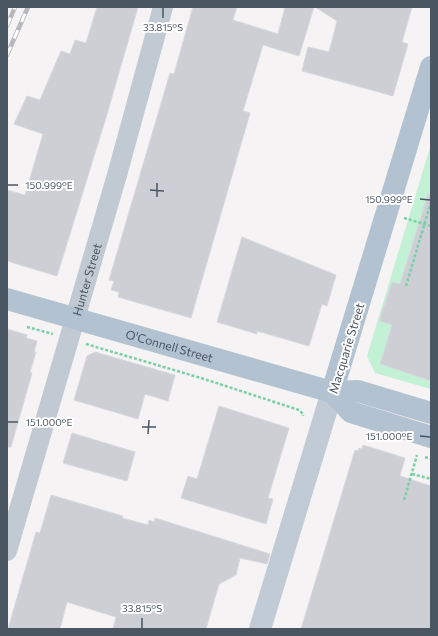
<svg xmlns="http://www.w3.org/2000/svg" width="438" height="636" viewBox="0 0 438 636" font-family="Commissioner,sans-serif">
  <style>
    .green { fill: #c3f1d5 }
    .building { fill: #cdcfd5; stroke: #d7d9de }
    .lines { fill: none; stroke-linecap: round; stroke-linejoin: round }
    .path { stroke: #7ad0a6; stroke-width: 2.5; stroke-dasharray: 3 2; stroke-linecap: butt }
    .street { stroke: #c1cad2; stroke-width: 20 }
    .secondary { stroke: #c1cbd6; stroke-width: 22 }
    .primary { stroke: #b3c2d1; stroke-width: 22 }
    .rail-casing { stroke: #b5b8bd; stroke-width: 4.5 }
    .rail { stroke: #fff; stroke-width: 3; stroke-dasharray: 9; stroke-linecap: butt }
    .ticks { fill: none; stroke: #4a5661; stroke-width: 1.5 }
    .labels { text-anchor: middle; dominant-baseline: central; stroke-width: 4; stroke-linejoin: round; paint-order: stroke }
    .street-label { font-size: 12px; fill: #4a5661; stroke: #fff }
    .ticks-label { font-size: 10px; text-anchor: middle; fill: #4a5661; stroke: #fff; stroke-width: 4; stroke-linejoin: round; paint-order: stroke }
  </style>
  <rect width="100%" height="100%" fill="#f5f3f3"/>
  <polygon class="green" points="431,144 431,389 375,373 367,356"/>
  <g class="building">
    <polygon points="97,7 138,7 105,121 57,276 7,261 7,190 25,195 43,134 14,124 27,96 40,100 61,51 70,54 75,40 86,43"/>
    <polygon points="193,7 237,7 233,20 278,34 285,7 314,7 299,56 263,45 243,111 250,113 191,318 118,297 119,292 111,290 114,281 109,280 170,73 174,74"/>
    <polygon points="315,7 412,7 402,42 408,44 393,96 302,71 308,47 329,52 337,21"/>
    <polygon points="428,194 431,195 431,381 380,364 392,325 379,321 392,282 400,284"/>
    <polygon points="242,237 336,275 327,306 322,304 309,346 257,331 257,334 217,322"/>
    <polygon points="7,329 27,335 26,338 37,341 34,352 36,352 30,372 32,373 11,447 7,447"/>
    <polygon points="95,352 175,375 168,401 145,394 138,419 74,400 87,356"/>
    <polygon points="219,406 289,428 268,498 273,499 266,524 181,498 188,476 197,479"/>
    <polygon points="72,433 135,452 127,481 63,463"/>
    <polygon points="363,445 405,458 400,476 431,486 431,629 301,629 355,450 358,451 359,448 362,449"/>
    <polygon points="51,495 123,516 122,518 148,525 149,520 154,522 155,518 270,554 267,564 240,558 236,575 219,584 206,629 113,629 116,617 67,602 60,629 8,629 36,532 40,533"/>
  </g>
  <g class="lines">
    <g class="path">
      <polyline points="404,218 431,226"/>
      <polyline points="406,286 431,202"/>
      <polyline points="27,327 53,334"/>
      <polyline points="86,344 201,378 299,410 303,414 303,416"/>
      <polyline points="425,457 431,459"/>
      <polyline points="412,474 431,479"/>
      <polyline points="404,500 417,455"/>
    </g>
    <path class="street" id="s1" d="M7 551 117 175 163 7"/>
    <polyline class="secondary" points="260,629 332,392"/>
    <g class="primary">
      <path id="s2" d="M7 299 332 392 358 391 431 413"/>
      <polyline points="332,392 431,67"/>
      <polyline points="332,392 351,412 431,437"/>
    </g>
    <g class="rail-casing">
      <g id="rail">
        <polyline points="7,26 15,7"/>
        <polyline points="7,55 28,7"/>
      </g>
    </g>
    <use href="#rail" class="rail"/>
  </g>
  <path class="ticks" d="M163 18V8M8 185H18M150 190 164 191M157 197V183M420 199 430 200M8 422H18M142 427H156M148 434 149 420M420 436 430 437M142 628V618"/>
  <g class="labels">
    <g class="street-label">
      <text stroke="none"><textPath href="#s1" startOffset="283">Hunter Street</textPath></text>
      <text stroke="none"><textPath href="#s2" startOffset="169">O'Connell Street</textPath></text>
      <text transform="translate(346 348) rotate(-73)">Macquarie Street</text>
    </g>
  </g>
  <g class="ticks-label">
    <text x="163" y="31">33.815°S</text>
    <text x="49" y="189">150.999°E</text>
    <text x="389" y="203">150.999°E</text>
    <text x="49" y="426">151.000°E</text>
    <text x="389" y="440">151.000°E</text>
    <text x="142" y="612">33.815°S</text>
  </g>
  <rect width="438" height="636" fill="none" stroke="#4a5661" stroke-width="16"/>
</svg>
